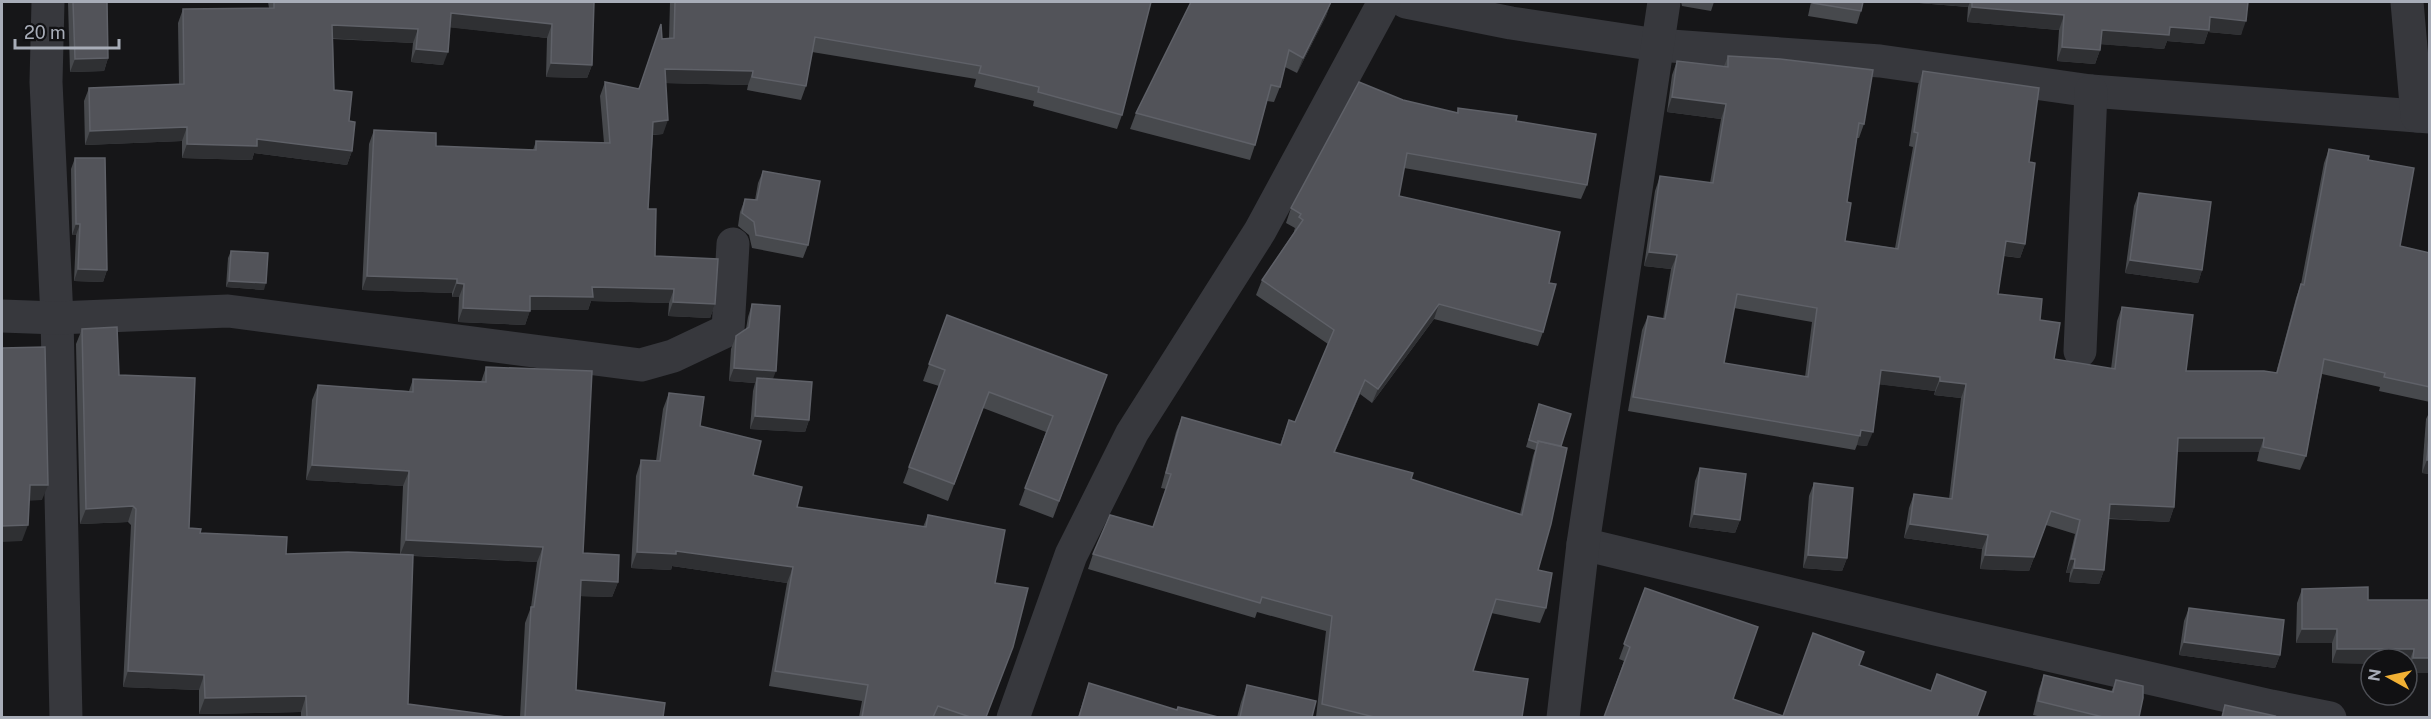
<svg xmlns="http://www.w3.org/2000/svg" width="2431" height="719" viewBox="0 0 2431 719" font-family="'Public Sans',sans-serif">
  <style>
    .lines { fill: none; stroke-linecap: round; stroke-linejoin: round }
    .minor { stroke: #37383d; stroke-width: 33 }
    .wall { fill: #47494d; fill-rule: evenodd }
    .shaded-wall { fill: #2f3033 }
    .building { fill: #525359; stroke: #5f6168; stroke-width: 1.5; fill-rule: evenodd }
  </style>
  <rect width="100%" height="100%" fill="#161618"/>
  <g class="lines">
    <g class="minor">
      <polyline points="48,2 46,82 57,318 66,718"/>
      <polyline points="1406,2 1511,23 1657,45 1880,61 2091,91 2430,117"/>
      <polyline points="2407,2 2417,116"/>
      <polyline points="2,316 57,318 228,311 641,365 673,356 728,330 733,244"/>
      <polyline points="2080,351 2091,91"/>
      <polyline points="1583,544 1935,629 2271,706 2330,718"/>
      <polyline points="1013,718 1071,555 1132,433 1260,231 1384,2"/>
      <polyline points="1563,718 1583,544 1664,2"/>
    </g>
  </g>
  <g class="wall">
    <polygon points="68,2 107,2 108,58 104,71 70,72"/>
    <polygon points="268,2 594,2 592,65 587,78 546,77 547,38 450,27 443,65 411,62 413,43 333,39 334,90 349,121 352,151 347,165 254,153 252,160 182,158 182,141 85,145 84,101 89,88 179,85 178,23 183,9 269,8"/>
    <polygon points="670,2 1151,2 1122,115 1117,129 1033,106 1034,101 974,87 976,79 812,52 806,86 801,100 747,90 748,85 666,83 663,134 653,135 648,209 655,256 715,304 710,318 668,316 669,303 591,301 588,310 530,310 525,325 458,322 459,297 452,297 452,293 362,290 369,144 374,130 436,146 533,150 536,141 604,143 600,96 605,82 638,89 662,39 669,38"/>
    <polygon points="1331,2 1326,16 1297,73 1285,67 1280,87 1274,102 1267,101 1255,145 1250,160 1130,129 1136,113"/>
    <polygon points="1681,2 1714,2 1711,11 1682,6"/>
    <polygon points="1811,2 1863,2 1861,11 1857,24 1808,16"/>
    <polygon points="1907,2 2248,2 2241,35 2208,32 2204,44 2167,41 2164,49 2101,44 2100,50 2095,64 2057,61 2059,30 1967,22 1968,7"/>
    <path d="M1728 56 1864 124 1859 138H1857L1847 202 1845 241 1895 248 1913 147 1909 146 1918 85 1923 71 2029 162 2025 244 2020 258 2004 256 1998 294 2040 320 2054 359 2111 369 2117 321 2122 307 2186 371 2276 373 2296 298 2301 284 2324 163 2329 149 2368 160 2400 246 2430 253V402L2379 391 2380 387 2322 374 2306 456 2300 470 2257 461 2259 452H2177L2174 507 2169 522 2108 519 2104 570 2099 584 2069 582 2070 573H2066L2075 534 2046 525 2029 571 1980 569 1982 549 1904 538 1909 508 1914 494 1949 499 1961 398 1934 395 1935 391 1879 384 1867 446 1857 445 1855 450 1628 411 1642 330 1648 316 1663 319 1671 269 1644 266 1655 191 1660 176 1710 183 1721 119 1667 112 1672 75 1677 61 1724 66ZM1734 308 1812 322 1805 377 1724 363Z"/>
    <polygon points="1403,100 1457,113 1458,108 1516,121 1587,185 1581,199 1404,168 1399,196 1549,283 1543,332 1538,346 1434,319 1372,403 1360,394 1335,452 1411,479 1520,514 1533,456 1535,450 1526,447 1537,411 1561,446 1538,570 1546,608 1540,623 1491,613 1473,671 1522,717 1527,717 1316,717 1326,631 1257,612 1255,618 1088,569 1093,554 1153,527 1166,489 1161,488 1176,432 1182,417 1280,445 1289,420 1295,422 1328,344 1256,295 1262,280 1294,232 1294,231 1295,228 1286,223 1291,208"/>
    <polygon points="75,158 107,270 103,282 74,281 76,235 72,235 71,169"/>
    <polygon points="763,171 808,245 803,258 752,248 749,235 738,226 740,212 745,199 755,200 758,183"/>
    <polygon points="2139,193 2202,270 2198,283 2125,273 2134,206"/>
    <polygon points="231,251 264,290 226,287 228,258"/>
    <polygon points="752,304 773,379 809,420 805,432 750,429 753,391 755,383 729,381 731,349 736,336 746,329 748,317"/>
    <polygon points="947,315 1107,375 1053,518 1019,505 1046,432 983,408 948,501 903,483 939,386 923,381"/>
    <polygon points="82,329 119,375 189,528 200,533 286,554 400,554 403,486 306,480 312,400 318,385 409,391 413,379 481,382 486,367 583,553 618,582 612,597 580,596 576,690 663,717 520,717 525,623 531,607 537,562 413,556 408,704 506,717 301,717 301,712 199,714 199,690 123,687 131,525 128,522 80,524 76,344"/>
    <polygon points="669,393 700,426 753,475 797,507 923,527 928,515 995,583 986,717 859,717 862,701 769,686 787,583 672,566 671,570 631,568 636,476 641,460 656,461 663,409"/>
    <polygon points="2430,411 2430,474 2422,473 2426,419"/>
    <polygon points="1700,468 1740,520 1735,533 1689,527 1695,481"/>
    <polygon points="1814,483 1847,558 1842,571 1803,568 1809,496"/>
    <polygon points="1645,588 1733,699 1783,716 1859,665 1977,717 1604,717 1624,661 1619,659"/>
    <polygon points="2302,589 2368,600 2430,601 2430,673 2408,673 2408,664 2332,663 2332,643 2296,643 2297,603"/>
    <polygon points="2189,608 2280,655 2275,668 2179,655 2184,621"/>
    <polygon points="2044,675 2111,692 2116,680 2139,717 2042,717 2033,715 2039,689"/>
    <polygon points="1089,683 1177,710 1218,717 1078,717"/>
    <polygon points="1247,685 1312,717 1237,717 1241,702"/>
  </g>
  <g class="shaded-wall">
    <polygon points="1331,2 1326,16 1297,73 1303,58"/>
    <polygon points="1907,2 1970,2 1968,7"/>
    <polygon points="1972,7 2064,15 2059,30 1967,22"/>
    <polygon points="451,13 552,24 547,38 446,27"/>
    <polygon points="2210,17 2246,21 2241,35 2208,32 2204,44 2167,41 2164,49 2097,44 2102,30 2170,27"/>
    <polygon points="332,25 418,29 413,43 327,38"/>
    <polygon points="2062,47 2100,50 2095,64 2057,61"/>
    <polygon points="416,49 448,52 443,65 411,62"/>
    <polygon points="108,58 104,71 70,72 75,59"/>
    <polygon points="551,63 592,65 587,78 546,77"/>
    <polygon points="665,69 753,71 748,85 660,83"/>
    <polygon points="1672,97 1726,104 1721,119 1667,112"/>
    <polygon points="668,120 663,134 648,135 653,122"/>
    <polygon points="187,127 182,141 85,145 90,131"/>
    <polygon points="257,139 352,151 347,165 254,153 252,160 182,158 187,144"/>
    <polygon points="76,224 80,224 76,235 72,235"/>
    <polygon points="2006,241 2025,244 2020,258 2000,255"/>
    <polygon points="1649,252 1677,255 1671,269 1644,266"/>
    <polygon points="2130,260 2202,270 2198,283 2125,273"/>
    <polygon points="78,269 107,270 103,282 74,281"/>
    <polygon points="367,276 457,279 452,293 362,290"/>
    <polygon points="229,281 266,283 264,290 226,287"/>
    <polygon points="457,283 464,284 459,297 452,297"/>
    <polygon points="592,287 674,289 669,303 591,301 588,310 525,310 530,296"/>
    <polygon points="673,302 715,304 710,318 668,316"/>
    <polygon points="1439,304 1434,319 1372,403 1378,389"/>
    <polygon points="463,308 530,311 525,325 458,322"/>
    <polygon points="734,368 776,371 771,384 757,378 755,383 729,381"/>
    <polygon points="1881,370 1940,377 1935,391 1876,384"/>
    <polygon points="1365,380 1360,394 1329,466 1334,452"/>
    <polygon points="1940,381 1966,384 1961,398 1934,395"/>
    <polygon points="755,416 809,420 805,432 750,429"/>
    <polygon points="1861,430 1873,432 1867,446 1857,445"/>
    <polygon points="2178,438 2264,438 2259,452 2173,452"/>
    <polygon points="2427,460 2430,460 2430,474 2422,473"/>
    <polygon points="312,465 409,471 403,486 306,480"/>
    <polygon points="30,485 48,485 42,500 24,501"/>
    <polygon points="2110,504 2174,507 2169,522 2104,518"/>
    <polygon points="133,506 128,522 80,524 86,509"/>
    <polygon points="1694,514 1740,520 1735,533 1689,527"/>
    <polygon points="1910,524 1988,535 1982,549 1904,538"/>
    <polygon points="28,525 22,541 2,542 2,526"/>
    <polygon points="406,540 543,547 537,562 400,555"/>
    <polygon points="676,551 793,567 787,583 672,566 671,570 631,568 637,552"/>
    <polygon points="1808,555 1847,558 1842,571 1803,568"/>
    <polygon points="1985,555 2034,557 2029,571 1980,569"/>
    <polygon points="2071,559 2075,559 2070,573 2066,573"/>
    <polygon points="2074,568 2104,570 2099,584 2069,582"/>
    <polygon points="581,580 618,582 612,597 575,596"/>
    <polygon points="2302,629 2337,629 2332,643 2296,643"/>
    <polygon points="2184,642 2280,655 2275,668 2179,655"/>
    <polygon points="2337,649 2414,649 2408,664 2407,664 2407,659 2371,659 2371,664 2332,663"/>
    <polygon points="2413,658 2430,658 2430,673 2408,673"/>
    <polygon points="128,671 204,675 199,690 123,687"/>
    <polygon points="306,696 301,712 199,714 205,698"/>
  </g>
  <g class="building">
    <polygon points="73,2 107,2 108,58 75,59"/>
    <polygon points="274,2 594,2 592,65 551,63 552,24 451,13 448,52 416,49 418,29 332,25 334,90 352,92 349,121 355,122 352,151 257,139 257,146 187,144 187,127 90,131 89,88 184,84 183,9 274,8"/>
    <polygon points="675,2 1151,2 1122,115 1038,92 1039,87 979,73 981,66 815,37 806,86 752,77 753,71 665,69 668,120 653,122 648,209 656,209 655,256 718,259 715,304 673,302 674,289 592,287 593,297 530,296 530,311 463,308 464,284 457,283 457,279 367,276 374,130 436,133 436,146 536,150 536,141 610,143 605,82 639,89 661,24 662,39 674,38"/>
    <polygon points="1191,2 1331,2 1303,58 1289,50 1280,87 1271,85 1255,145 1136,113"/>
    <polygon points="1813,2 1863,2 1861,11 1813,3"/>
    <polygon points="1972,2 2248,2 2246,21 2210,17 2209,30 2170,27 2169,35 2102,30 2100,50 2062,47 2064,15 1972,7"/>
    <path d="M1728 56 1780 59 1873 70 1864 124 1859 123 1847 202 1851 203 1845 241 1898 249 1918 133 1914 132 1923 71 2039 88 2029 162 2035 163 2025 244 2006 241 1998 294 2042 299 2040 320 2060 323 2054 359 2115 369 2122 307 2193 315 2186 371H2264L2277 373 2301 284 2304 285 2329 149 2369 156 2368 160 2414 168 2400 246 2430 253V387L2384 377 2385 373 2324 359 2306 456 2263 447 2264 438H2178L2174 507 2110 504 2104 570 2074 568 2075 559H2071L2080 520 2051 511 2034 557 1985 555 1988 535 1910 524 1914 494 1952 499 1966 384 1940 381V377L1881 370 1873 432 1861 430 1860 436 1633 397 1648 316 1665 319 1677 255 1649 252 1660 176 1713 183 1726 104 1672 97 1677 61 1728 67ZM1737 294 1817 308 1808 377 1724 363Z"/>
    <polygon points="1359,82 1403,100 1458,113 1458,108 1517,116 1516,121 1596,134 1587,185 1407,153 1399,196 1560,232 1549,283 1556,284 1543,332 1439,304 1378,389 1365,380 1334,452 1413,473 1411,479 1522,515 1538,441 1567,448 1551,524 1538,570 1552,573 1546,608 1496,599 1473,671 1528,679 1522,717 1527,717 1374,717 1322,704 1332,616 1262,597 1260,603 1093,554 1110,515 1153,527 1171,474 1166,473 1182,417 1281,445 1289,420 1295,422 1334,330 1262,280 1303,220 1299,217 1301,214 1291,208"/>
    <polygon points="75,158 105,158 107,270 78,269 80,224 76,224"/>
    <polygon points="763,171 820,181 808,245 756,235 754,222 742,213 745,199 757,200"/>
    <polygon points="2139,193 2211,202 2202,270 2130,260"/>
    <polygon points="231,251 268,253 266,283 229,281"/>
    <polygon points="752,304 780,306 776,371 734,368 736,336 749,327"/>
    <polygon points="947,315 1107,375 1059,501 1025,488 1053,416 989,392 954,484 909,467 945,370 929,364"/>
    <polygon points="117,327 119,375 195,378 189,528 201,529 200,533 287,537 286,554 348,552 413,555 408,704 506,717 307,717 306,696 205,698 204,675 128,671 136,509 133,506 86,509 82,329"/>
    <polygon points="45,347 48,485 30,485 28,525 2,526 2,348"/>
    <polygon points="486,367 592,371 583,553 619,555 618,582 581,580 576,690 665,703 663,717 525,717 531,607 534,607 543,547 406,540 409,471 312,465 318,385 413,392 413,379 486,382"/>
    <polygon points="757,378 812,382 809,420 755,416"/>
    <polygon points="669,393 704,397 700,426 761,441 753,475 802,487 797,507 926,527 928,515 1005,530 995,583 1028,588 1013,647 986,717 970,717 938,706 933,717 862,717 868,685 775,671 793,567 676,551 676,554 637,552 641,460 660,461"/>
    <polygon points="1539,404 1571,414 1561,446 1538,441 1538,443 1529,440"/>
    <polygon points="2430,425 2430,460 2427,460"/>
    <polygon points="1700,468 1746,474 1740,520 1694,514"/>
    <polygon points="1814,483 1853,488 1847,558 1808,555"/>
    <polygon points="2368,587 2368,600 2430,600 2430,658 2413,658 2414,649 2337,649 2337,629 2302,629 2302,589"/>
    <polygon points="1645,588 1758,627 1733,699 1783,716 1813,633 1864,652 1859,665 1931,691 1937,674 1986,692 1977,717 1604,717 1630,647 1624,644"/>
    <polygon points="2189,608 2284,620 2280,655 2184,642"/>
    <polygon points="2044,675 2113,692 2116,680 2143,686 2143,698 2139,717 2103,717 2038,701"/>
    <polygon points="1089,683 1177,710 1178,707 1218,717 1079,717"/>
    <polygon points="1247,685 1316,701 1312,717 1240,717"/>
    <polygon points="2225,705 2275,716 2274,717 2222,717"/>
  </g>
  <rect width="2431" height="719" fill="none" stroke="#a8adb8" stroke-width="6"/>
  <g transform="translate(2389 677) rotate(278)"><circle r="28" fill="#111113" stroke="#4d4f55" stroke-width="1.5"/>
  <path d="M0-4.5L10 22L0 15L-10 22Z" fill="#f2b134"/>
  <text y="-9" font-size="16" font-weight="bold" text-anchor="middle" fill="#a8adb8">N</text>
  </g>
  <path d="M15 39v9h104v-9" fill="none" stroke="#a8adb8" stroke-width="3"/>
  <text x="24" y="39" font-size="18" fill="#a8adb8" stroke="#111113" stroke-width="4.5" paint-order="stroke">20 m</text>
</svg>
